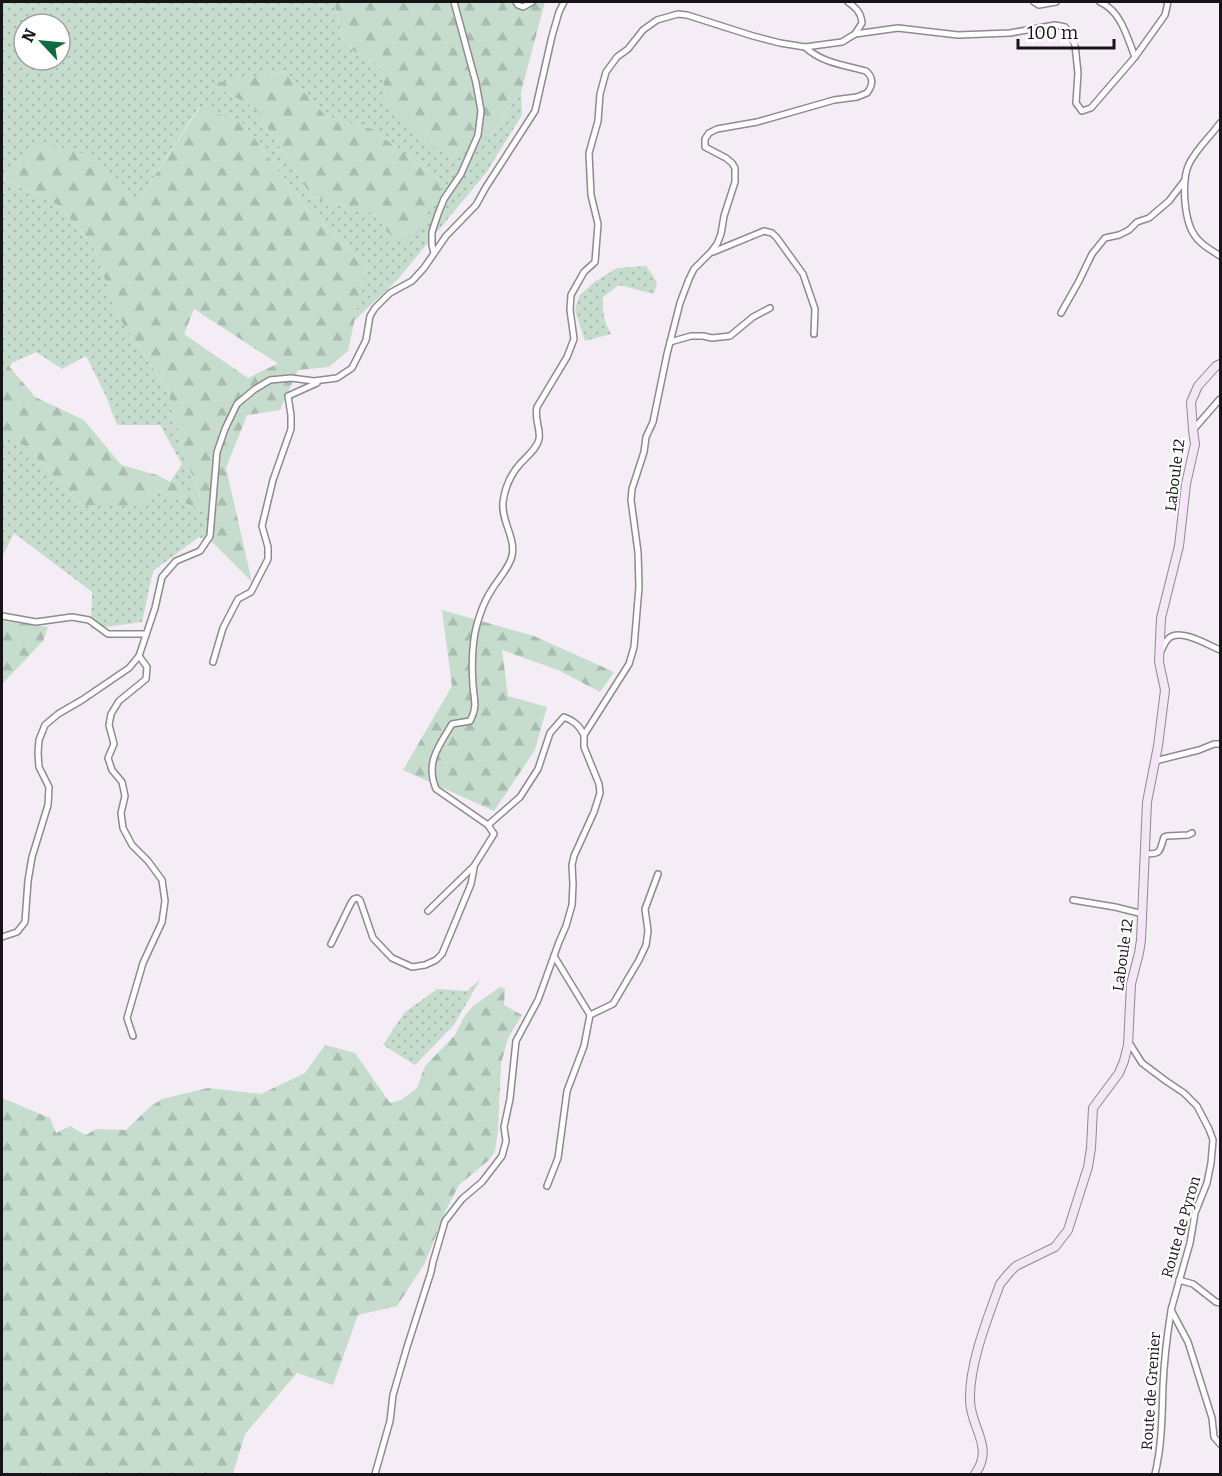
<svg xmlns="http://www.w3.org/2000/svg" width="1222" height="1476" viewBox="0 0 1222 1476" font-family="Bitter,serif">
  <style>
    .grass { fill: url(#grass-dots); fill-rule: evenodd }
    .forest { fill: url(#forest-firs); fill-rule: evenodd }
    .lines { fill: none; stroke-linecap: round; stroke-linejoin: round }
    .street-casing { stroke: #8f8990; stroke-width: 8 }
    .secondary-casing { stroke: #8f8990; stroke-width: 10 }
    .street { stroke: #fff; stroke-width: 5 }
    .secondary { stroke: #f4e5f7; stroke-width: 8 }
    .labels { text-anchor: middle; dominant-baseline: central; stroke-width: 4.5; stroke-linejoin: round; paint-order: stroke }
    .street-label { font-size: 15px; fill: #161416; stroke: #fff }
  </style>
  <defs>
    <pattern id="grass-dots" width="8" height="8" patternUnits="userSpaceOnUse" patternTransform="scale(1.5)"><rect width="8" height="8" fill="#c6dccd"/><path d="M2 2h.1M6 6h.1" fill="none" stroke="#a9bcaf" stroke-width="1.8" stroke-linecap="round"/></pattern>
    <pattern id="forest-firs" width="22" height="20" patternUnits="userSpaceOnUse" patternTransform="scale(1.5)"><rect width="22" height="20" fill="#c6dccd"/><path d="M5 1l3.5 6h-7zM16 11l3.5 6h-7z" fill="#a9bcaf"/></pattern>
  </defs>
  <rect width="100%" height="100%" fill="#f4edf5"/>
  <g class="grass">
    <path d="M2 2H334L344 45 380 66 388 109 491 135 521 92 522 115 486 173 398 279 354 321 366 266 303 204 244 124 199 107 138 201 36 141 3 179 60 206 95 250 117 315 169 392 177 435 200 498 170 482 182 464 160 425H117L106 396 86 356 62 369 36 352 12 363 2 382ZM24 24H60V60H24ZM285 71 326 116 372 129 444 183 394 240 375 215 312 197 254 107 211 85Z"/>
    <path d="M646 266 657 282 654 294 619 285 603 297C602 310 604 322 611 334L585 341 575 310 579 296 593 283 617 268Z"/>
    <polygon points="2,437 27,447 80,505 154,490 216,516 212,542 199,537 153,571 142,622 91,629 92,592 14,533 2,557"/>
    <polygon points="480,980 454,1025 415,1065 383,1045 404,1013 437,989 467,991"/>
  </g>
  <g class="forest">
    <polygon points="334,2 545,2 521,92 491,135 452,161 388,109 380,66 344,45"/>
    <polygon points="285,71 326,116 372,129 444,183 415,236 394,240 375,215 312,197 254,107 209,84"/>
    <path d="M200 107 244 124 303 204 366 266 348 351 329 367 298 370 280 410 247 415 226 468 252 582 212 542 216 516 154 490 143 506 80 505 27 447 2 437V379L8 365 35 397 84 420 121 465 157 475 200 497 177 435 169 392 117 315 95 250 60 206 3 179 36 140 88 155 138 201ZM194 309 277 363V364L248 378 184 334Z"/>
    <polygon points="442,610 534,636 614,672 600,692 558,670 502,650 508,696 547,707 535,750 494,811 403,770 452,686"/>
    <polygon points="2,621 48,627 43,641 2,684"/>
    <polygon points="500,987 505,989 504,1005 522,1015 508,1038 501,1064 498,1130 495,1151 489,1160 459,1185 446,1210 425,1263 397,1306 358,1315 333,1385 297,1373 245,1434 233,1474 2,1474 2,1098 50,1118 56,1133 70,1126 86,1135 96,1129 126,1130 151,1106 162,1099 208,1088 261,1094 305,1073 325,1045 355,1053 390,1103 401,1100 417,1088 425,1066 455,1035 464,1017 473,1006"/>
  </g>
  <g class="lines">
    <g class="street-casing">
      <g id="street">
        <polyline points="516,2 518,5 523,7 532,2"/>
        <polyline points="1034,2 1039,5 1056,2"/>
        <path d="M1100 2C1121 11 1127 37 1135 57"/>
        <polyline points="855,34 898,28 958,35 1010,33 1055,25 1065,27 1071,34 1075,45 1078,73 1076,103 1082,111 1091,108 1135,57 1165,15 1168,2"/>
        <path d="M1220 123C1210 137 1197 148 1189 164 1181 181 1184 221 1195 236 1201 245 1211 250 1220 256"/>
        <polyline points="713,252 764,231 772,233 777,238 803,274 815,309 814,334"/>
        <polyline points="434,253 432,245 432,232 438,214 444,199 461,174 478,135 481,111 476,83 454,2"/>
        <polyline points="1061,313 1079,281 1092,254 1105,238 1119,235 1129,230 1137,222 1149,218 1169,201 1185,180"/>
        <polyline points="670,342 691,336 703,336 712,338 730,336 753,317 770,308"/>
        <polyline points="1193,430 1220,399"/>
        <polyline points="2,616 36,622 72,617 89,620 108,634 145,634"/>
        <path d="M1161 651C1163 647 1165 642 1168 639 1179 627 1208 645 1220 650"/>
        <polyline points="213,662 223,628 238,599 251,592 268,559 268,547 262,526 273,480 291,429 291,415 288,396 317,383"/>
        <polyline points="1155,761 1199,750 1214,744 1220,744"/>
        <path d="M488 825 436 789C425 762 439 746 452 724L470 721C478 706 474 700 473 685 472 671 472 653 474 639 476 624 483 603 491 591 497 580 509 569 512 556 516 537 501 522 503 502 505 487 510 475 520 464 526 457 537 449 539 439 541 429 534 419 537 407L567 357 574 339 570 310 571 295 584 272 595 262 598 224 591 195 589 153 598 121 600 94 606 72 617 57 628 49 643 30 657 20 678 14 687 15 753 36 780 43 805 47 842 42 855 34 862 23C861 12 856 8 848 2"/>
        <path d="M1144 854C1161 854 1159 853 1164 837L1167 836 1188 835 1192 833"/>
        <polyline points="1073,900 1115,907 1143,914"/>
        <path d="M428 911 474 866 494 834 488 825 520 797 538 769 550 733 564 717C574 721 579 725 584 735"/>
        <polyline points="2,937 17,932 25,922 28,881 32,857 48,805 49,787 39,767 38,753 39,740 45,725 58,714 82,700 129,668 139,656 155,608 162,577 176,561 200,551 210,536 217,452 225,429 237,404 255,389 270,380 291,378 314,381 337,378 352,368 366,340 370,316 375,308 390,293 412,281 424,268 446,236 476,205 486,187 535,111 552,36 559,12 564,2"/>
        <polyline points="331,944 351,903 354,899 357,898 360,900 373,938 392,958 412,967 425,965 436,960 442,954 471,884 474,868"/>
        <polyline points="590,1015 613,1004 639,960 646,945 648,931 645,909 658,874"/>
        <polyline points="133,1036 127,1018 143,963 162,922 165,901 162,880 148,861 132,845 123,828 121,813 125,796 122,782 112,770 108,758 114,744 109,725 111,714 119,701 146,679 147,667 139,656"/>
        <polyline points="1128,1041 1142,1063 1166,1081 1184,1093 1197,1106 1209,1129 1213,1140 1211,1163 1207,1183 1195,1213 1190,1243 1171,1310 1188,1342 1212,1418 1214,1437 1220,1444"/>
        <polyline points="547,1186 558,1158 567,1091 584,1046 590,1015 554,956"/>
        <polyline points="1179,1280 1193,1284 1216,1302 1220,1303"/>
        <path d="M375 1474 390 1421 393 1395 407 1347 431 1272 433 1262 445 1221 462 1199 482 1182 502 1156 506 1141 504 1127 510 1099 516 1041 538 1000 559 942 566 926 572 905 573 884 572 865 574 856 594 812 600 793 599 784 584 747V735L629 664 634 647 639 587 638 552 631 500 632 489 644 452 646 437 653 422 667 354 680 303 689 279 694 269 711 252 717 244 721 234 724 216 735 182V168L732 163 726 158 705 147V139L709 133 717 129 757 122 834 100 857 97 867 93C873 85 874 78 866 71 844 65 822 63 805 47"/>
        <path d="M1155 1474C1162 1445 1162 1416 1163 1386 1164 1361 1167 1336 1171 1311"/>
      </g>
    </g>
    <g class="secondary-casing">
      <path id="secondary" d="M975 1474C995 1447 970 1427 970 1400 969 1364 988 1317 1000 1284L1009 1273 1016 1266 1055 1247 1068 1230 1088 1167 1091 1148 1093 1108 1119 1073 1124 1061 1128 1045 1131 984 1139 953 1141 940 1147 802 1158 746 1165 690 1159 662 1161 618 1179 546 1186 484 1195 444 1193 430 1191 402 1198 386 1216 366 1220 364"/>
    </g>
    <use href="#street" class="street"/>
    <use href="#secondary" class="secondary"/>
  </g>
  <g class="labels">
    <g class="street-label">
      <text transform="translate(1175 475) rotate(-83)">Laboule 12</text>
      <text transform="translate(1123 955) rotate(-82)">Laboule 12</text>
      <text transform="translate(1181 1227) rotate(-74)">Route de Pyron</text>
      <text transform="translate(1151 1391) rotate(-86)">Route de Grenier</text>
    </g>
  </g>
  <rect width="1222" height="1476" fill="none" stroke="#161416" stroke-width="6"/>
  <g transform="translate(42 42) rotate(296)"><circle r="28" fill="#ffffff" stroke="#a2a1a2" stroke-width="1.5"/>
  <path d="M0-4.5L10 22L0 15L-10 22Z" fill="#0f6a3e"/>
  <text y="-9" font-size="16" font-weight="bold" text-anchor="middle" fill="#161416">N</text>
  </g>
  <path d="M1018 39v9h96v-9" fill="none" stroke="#161416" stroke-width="3"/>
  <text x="1027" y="39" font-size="18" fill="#161416" stroke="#ffffff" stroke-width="4.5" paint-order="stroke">100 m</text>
</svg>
